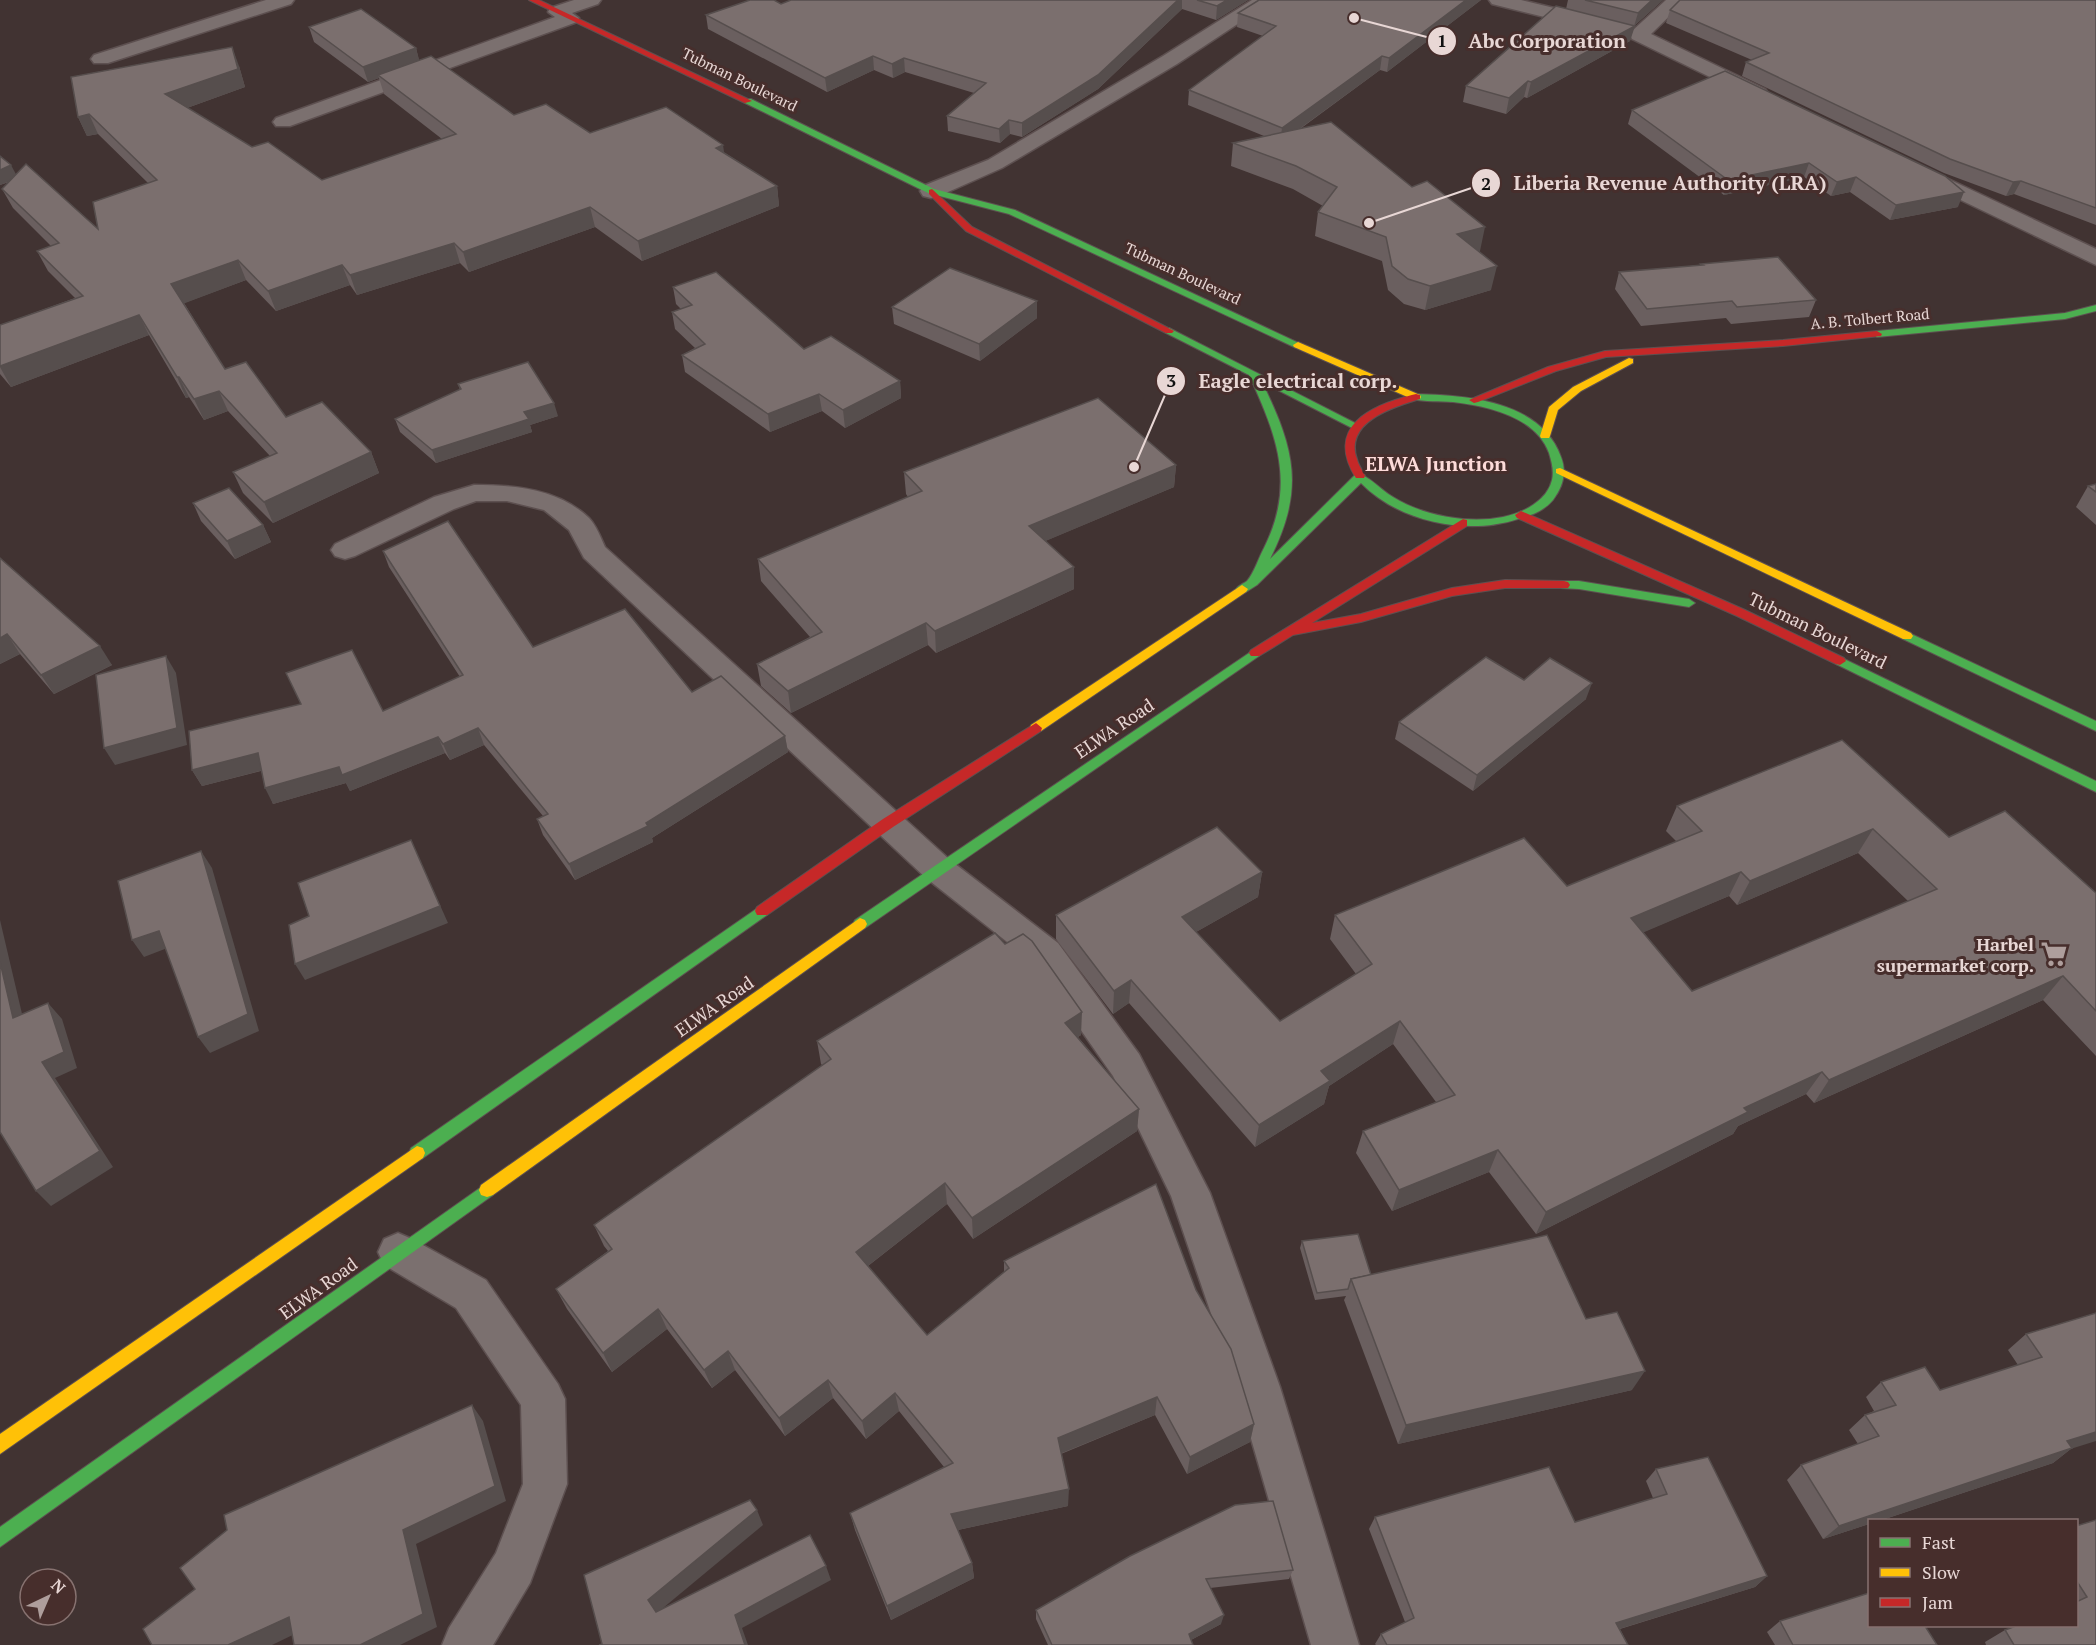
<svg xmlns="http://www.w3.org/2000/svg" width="2096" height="1645" viewBox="0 0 2096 1645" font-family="'PT Serif',serif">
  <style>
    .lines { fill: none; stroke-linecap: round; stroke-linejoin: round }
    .street-casing { stroke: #5d5050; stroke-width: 3 }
    .fast-casing { stroke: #5d5050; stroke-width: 2 }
    .slow-casing { stroke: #5d5050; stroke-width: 2 }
    .jam-casing { stroke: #5d5050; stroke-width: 2 }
    .street { fill: #7b706f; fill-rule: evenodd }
    .fast { fill: #4caf50; fill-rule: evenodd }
    .slow { fill: #ffc107; fill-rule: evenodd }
    .jam { fill: #c62828; fill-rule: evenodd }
    .wall { fill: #6a5f5f; fill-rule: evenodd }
    .shaded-wall { fill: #564e4d }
    .building { fill: #7b6f6e; stroke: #564e4d; stroke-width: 1.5; fill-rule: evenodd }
    .labels { text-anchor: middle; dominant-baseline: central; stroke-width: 6; stroke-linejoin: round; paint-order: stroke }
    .far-street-label { font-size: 15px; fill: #e8d7d5; stroke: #472e2c }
    .street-label { font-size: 18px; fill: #e8d7d5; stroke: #472e2c }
    .poi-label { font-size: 18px; font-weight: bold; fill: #e8d7d5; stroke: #472e2c; text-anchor: end }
    .neighbourhood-label { font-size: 20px; font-weight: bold; fill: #fddbd9; stroke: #472e2c }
    .leader { fill: none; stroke: #e8d7d5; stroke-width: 2 }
    .callout-dot { fill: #e8d7d5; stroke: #472e2c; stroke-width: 2 }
    .mark-label { font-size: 18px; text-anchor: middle; font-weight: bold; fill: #111 }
    .callout-label { font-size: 20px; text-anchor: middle; font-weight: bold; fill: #e8d7d5; stroke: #472e2c; stroke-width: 6; stroke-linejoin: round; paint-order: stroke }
  </style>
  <rect width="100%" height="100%" fill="#413332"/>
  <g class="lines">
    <g class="street-casing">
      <g id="street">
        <polygon points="266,0 294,0 291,4 108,63 94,63 91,59 94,55"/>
        <polygon points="574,0 601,0 598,4 572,13 579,18 577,22 290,126 276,126 273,122 276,118 555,17 548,12 550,8"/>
        <polygon points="1252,0 1274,0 1177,64 1002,168 939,196 931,198 923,196 920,191 923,186 988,160 1163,56"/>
        <polygon points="1489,0 1521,0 1600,19 1602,23 1600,27 1593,29 1492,4"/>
        <polygon points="1666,0 1686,0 1651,34 1765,89 1768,93 1765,97 1751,97 1632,39 1630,35 1632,31"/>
        <polygon points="1923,167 2096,249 2096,265 1915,178 1912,173 1915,168"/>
        <path d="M474 485C514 485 559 489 589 518 596 525 601 538 605 547L950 860 1058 943 1139 1054 1210 1193 1280 1387 1359 1645H1311L1236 1387 1171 1196 1113 1076 1034 963 926 878 584 558 569 530 544 510 507 501H476L454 509 355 556 345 559 335 556 331 550 335 544 434 497Z"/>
        <polygon points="398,1233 412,1239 486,1280 558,1384 565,1399 567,1484 530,1583 493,1645 442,1645 449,1628 496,1553 523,1484 521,1405 456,1308 384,1265 378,1252 384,1239"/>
      </g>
    </g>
    <g class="fast-casing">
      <g id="fast">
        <polygon points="745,99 751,99 934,189 1015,210 1303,345 1298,348 1294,347 1009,214 928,193 745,103"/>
        <polygon points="2096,305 2096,311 2065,319 1877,337 1872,334 1877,331 2065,313"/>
        <path d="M1169 328 1361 426 1360 428H1352L1262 382C1295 450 1305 489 1270 559L1356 474C1365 472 1383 492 1393 497 1424 516 1468 524 1503 517 1523 513 1547 501 1552 480 1554 471 1552 463 1549 453 1536 417 1488 406 1453 402 1440 401 1425 402 1412 399V395L1416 394C1467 395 1541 401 1561 457 1567 472 1563 487 1553 500 1545 510 1531 516 1518 519 1467 536 1399 522 1361 483L1257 585 1246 592H1238L1236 589C1239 585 1243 584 1247 581 1254 573 1259 557 1264 548 1296 484 1277 436 1249 375L1166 333 1164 331Z"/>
        <polygon points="1564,581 1579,581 1689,599 1695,603 1689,607 1579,589 1560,588 1558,585 1560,582"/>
        <polygon points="1907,632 2096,721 2096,731 1903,639 1901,636"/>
        <polygon points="1255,649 1261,653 1259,656 865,928 855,928 853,924 855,920"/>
        <polygon points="1840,657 2096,781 2096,792 1836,664 1834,661"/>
        <polygon points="762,905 767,907 769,911 767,915 423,1158 417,1160 411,1158 409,1153 411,1148"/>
        <polygon points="487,1183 493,1185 495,1190 493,1195 0,1547 0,1527"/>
      </g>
    </g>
    <g class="slow-casing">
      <g id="slow">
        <polygon points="1298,342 1420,395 1421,397 1420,399 1412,399 1294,347 1293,345"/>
        <polygon points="1629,358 1633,359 1633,363 1581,391 1558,410 1550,436 1549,438 1541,438 1540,436 1549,407 1573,387"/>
        <polygon points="1560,468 1911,633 1913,636 1911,639 1903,639 1556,473 1556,469"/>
        <polygon points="1242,585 1248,589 1246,592 1041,731 1031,731 1030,728 1031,725"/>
        <polygon points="860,918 865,920 867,924 865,928 493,1195 487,1197 481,1195 479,1190 481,1185"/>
        <polygon points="417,1146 423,1148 425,1153 423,1158 0,1454 0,1434"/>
      </g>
    </g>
    <g class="jam-casing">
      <g id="jam">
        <polygon points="529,0 539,0 752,101 745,103"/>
        <polygon points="932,189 972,227 1174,331 1172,333 1166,333 966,231 929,194 929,190"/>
        <polygon points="1877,331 1882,334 1881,336 1783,346 1606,357 1556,371 1478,402 1474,403 1469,400 1548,367 1605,351 1783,340"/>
        <path d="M1416 394 1420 395V399C1393 407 1344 422 1357 459 1358 465 1363 471 1365 476L1364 478H1356C1324 426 1371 405 1416 394Z"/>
        <polygon points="1521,511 1745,610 1844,658 1846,661 1840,665 1836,664 1737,616 1517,518 1515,515"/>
        <polygon points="1463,519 1467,520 1467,526 1312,623 1361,614 1452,588 1505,580 1564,581 1568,582 1570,585 1568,588 1505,588 1452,596 1361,622 1293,635 1259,656 1251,656 1249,653 1251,650"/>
        <polygon points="1036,723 1042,728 1041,731 893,827 767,915 757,915 755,911 757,907 883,819"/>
      </g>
    </g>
    <use href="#street" class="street"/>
    <use href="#fast" class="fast"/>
    <use href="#slow" class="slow"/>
    <use href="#jam" class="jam"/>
  </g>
  <g class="wall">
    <polygon points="791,0 1248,0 1216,20 1182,9 1098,89 1022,137 1010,134 1000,143 948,131 947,116 974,93 905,72 893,78 874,70 827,92 708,29 706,15 781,4"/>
    <polygon points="1259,0 1481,0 1387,72 1380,70 1300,129 1480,251 1479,251 1491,290 1425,310 1404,304 1388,290 1382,261 1315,236 1318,212 1323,206 1293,189 1231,166 1233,143 1264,136 1188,105 1189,90 1263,36 1237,27 1238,13"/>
    <polygon points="1568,0 1663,0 1634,26 1630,41 1527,98 1524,97 1506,114 1463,102 1466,86 1566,9"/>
    <polygon points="2096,0 2096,225 2014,194 2006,196 1944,173 1742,76 1746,62 1752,60 1666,23 1670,10"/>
    <polygon points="309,27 416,48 419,61 514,115 590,133 725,153 777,186 779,206 642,261 595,227 469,272 460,263 357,295 350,285 276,311 246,280 184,303 225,369 286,417 371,452 379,473 273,523 243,493 233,472 270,456 228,411 204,420 189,397 186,398 149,335 11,387 0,374 0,325 75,298 48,271 37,251 51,246 13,208 2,189 9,182 0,185 0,156 16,175 98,229 148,183 98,134 87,136 78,117 239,66 245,87 187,108 252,147 322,180 442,139 384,94 379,78 368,82 314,42"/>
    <polygon points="1632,110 1958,207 1890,220 1850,192 1831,196 1804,177 1724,195 1628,124"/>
    <polygon points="1701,264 1816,300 1809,317 1731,324 1726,318 1641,326 1615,289 1619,272 1701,265"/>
    <polygon points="673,287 804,349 900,381 901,398 845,428 822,411 770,432 685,372 682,355 695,348 675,329 672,312 681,309 676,304"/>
    <polygon points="892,307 1037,318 980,361 894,324"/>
    <polygon points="458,384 558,416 530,425 532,432 436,463 400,432 395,419 460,390"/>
    <polygon points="1176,465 1174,487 1045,541 1074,567 1074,589 936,653 928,645 791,713 761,686 757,664 810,637 761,581 758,559 908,497 906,494 904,472"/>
    <polygon points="2096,484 2096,525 2076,507 2088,486"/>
    <polygon points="193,503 263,525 271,542 235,559 201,521"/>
    <polygon points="383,551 533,647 692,692 785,736 788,752 652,838 653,842 575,880 543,835 537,819 543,816 484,745 450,760 445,753 350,791 346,783 273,804 261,771 202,786 192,770 383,711 460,677 389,567"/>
    <polygon points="0,558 112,665 54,694 20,654 0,664"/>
    <polygon points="1524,680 1586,699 1473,791 1395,739 1399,722"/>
    <path d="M1677 806 1949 837 2096 893V1056L2043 1000 1814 1103 1806 1094 1738 1126 1733 1134 1536 1234 1489 1172 1392 1211 1356 1153 1363 1131 1436 1102 1393 1044 1329 1086 1324 1104 1255 1147 1129 1003 1113 1014 1056 939V915L1262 872 1258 897 1196 932 1280 1021 1356 974 1330 939 1335 915 1567 886 1677 842 1666 831ZM1858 853 1908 901 1692 991 1643 932 1729 896 1737 905Z"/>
    <polygon points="1081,1035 1078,1037 1139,1109 1137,1131 973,1239 947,1204 868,1266 927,1335 1004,1272 1004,1261 1196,1290 1254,1424 1250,1442 1187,1474 1155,1415 1061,1454 1068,1506 958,1530 972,1563 974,1578 891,1620 855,1530 850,1513 944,1467 899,1411 866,1439 833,1398 785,1436 735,1370 712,1388 667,1329 612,1372 567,1309 556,1289 608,1251 604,1246 594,1225 823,1066 821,1064 817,1041"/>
    <polygon points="1302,1241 1371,1275 1586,1319 1632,1390 1398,1444 1344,1300 1346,1296 1315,1300 1300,1248"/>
    <polygon points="2096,1313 2072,1448 2053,1463 1879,1521 1869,1521 1869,1524 1823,1539 1787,1480 1801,1465 1858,1444 1849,1430 1865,1415 1874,1411 1866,1397 1881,1382 1940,1390 2018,1365 2008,1350 2026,1334"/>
    <polygon points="1656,1469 1767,1576 1755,1587 1620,1629 1628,1645 1376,1645 1375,1644 1381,1634 1405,1622 1369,1529 1375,1517 1575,1522 1653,1498 1646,1481"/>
    <polygon points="2076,1526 2096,1645 1986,1645 1985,1642 2005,1630 2076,1626"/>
    <polygon points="1130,1556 1293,1570 1289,1579 1210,1588 1221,1624 1191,1640 1193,1645 1048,1645 1036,1619 1036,1610"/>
    <polygon points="1780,1621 1937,1645 1775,1645 1767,1632"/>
  </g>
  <g class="shaded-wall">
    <polygon points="1178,0 1182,0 1182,9 1098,89 1022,137 1022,123"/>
    <polygon points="1227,0 1248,0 1216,20 1217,6"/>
    <polygon points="1466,0 1481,0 1387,72 1389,58"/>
    <polygon points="1652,0 1663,0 1634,26 1638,13"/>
    <polygon points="1635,26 1630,41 1527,98 1531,82"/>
    <polygon points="232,47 239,66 245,87 173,113 165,94"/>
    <polygon points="416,48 420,63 378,75 379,78 368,82 363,67"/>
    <polygon points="873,56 874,70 827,92 825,78"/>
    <polygon points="1382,56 1380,70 1280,143 1282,128"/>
    <polygon points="904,58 905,72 893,78 892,64"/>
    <polygon points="1528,81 1524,97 1506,114 1509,98"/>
    <polygon points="89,114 98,134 87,136 78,117"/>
    <polygon points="1009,120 1010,134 1000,143 999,129"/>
    <polygon points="723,145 726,165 716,148"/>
    <polygon points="1809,163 1804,177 1724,195 1728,180"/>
    <polygon points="11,165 18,178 0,185 0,170"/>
    <polygon points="1856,177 1850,192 1831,196 1837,182"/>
    <polygon points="2021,181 2014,194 2006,196 2013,182"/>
    <polygon points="777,186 779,206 642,261 638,241"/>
    <polygon points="1964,192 1958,207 1890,220 1896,205"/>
    <polygon points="590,207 595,227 469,272 463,252"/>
    <polygon points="1485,227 1480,251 1452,258 1457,234"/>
    <polygon points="454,243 460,263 357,295 350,275"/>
    <polygon points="238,260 246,280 180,305 171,284"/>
    <polygon points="342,265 350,285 276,311 268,291"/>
    <polygon points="1497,266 1491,290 1425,310 1430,286"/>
    <polygon points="1037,301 1037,318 980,361 979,344"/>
    <polygon points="139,315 149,335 11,387 0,367 0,366"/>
    <polygon points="177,377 179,377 189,397 186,398"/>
    <polygon points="900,381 901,398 845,428 843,410"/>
    <polygon points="219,391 228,411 204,420 194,399"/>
    <polygon points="819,394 822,411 770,432 768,414"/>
    <polygon points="554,403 558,416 530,425 532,432 436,463 432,450 524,412"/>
    <polygon points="371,452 379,473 273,523 264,502"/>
    <polygon points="1176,465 1174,487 1029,548 1029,526"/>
    <polygon points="263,525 271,542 235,559 227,541"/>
    <polygon points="1074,567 1074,589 936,653 935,631"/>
    <polygon points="926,623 928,645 791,713 788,691"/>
    <polygon points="7,634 20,654 0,664 0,638"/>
    <polygon points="100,646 112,665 54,694 41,675"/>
    <polygon points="166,656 176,673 187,745 115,765 104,748"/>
    <polygon points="1592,683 1586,699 1473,791 1477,775"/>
    <polygon points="478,728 484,745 450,760 443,744"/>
    <polygon points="785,736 788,752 652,838 653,842 575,880 569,864 646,823"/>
    <polygon points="438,737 445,753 350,791 346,783 273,804 265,788"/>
    <polygon points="258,753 267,769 202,786 192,770"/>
    <polygon points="1873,829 1858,853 1737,905 1750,881"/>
    <polygon points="411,840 448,923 305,980 295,964"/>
    <polygon points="201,851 212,868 259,1031 210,1053 198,1037"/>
    <polygon points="1262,872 1258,897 1180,941 1182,917"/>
    <polygon points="1741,872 1729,896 1621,942 1631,918"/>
    <polygon points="0,920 27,1035 13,1018 0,962"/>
    <polygon points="159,931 170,947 144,957 132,940"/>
    <polygon points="2063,976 2043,1000 1814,1103 1829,1080"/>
    <polygon points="1131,980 1129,1003 1113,1014 1114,991"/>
    <polygon points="48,1003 62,1019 77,1068 55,1078 113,1167 51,1206 36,1191 42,1062"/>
    <polygon points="1082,1012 1081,1035 1065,1045 1065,1023"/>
    <polygon points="1400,1021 1393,1044 1329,1086 1324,1104 1255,1147 1259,1125 1321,1071"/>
    <polygon points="1822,1072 1806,1094 1738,1126 1733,1134 1536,1234 1546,1212 1744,1108"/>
    <polygon points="1139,1109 1137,1131 973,1239 972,1218"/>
    <polygon points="1498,1150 1489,1172 1392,1211 1399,1190"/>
    <polygon points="945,1183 947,1204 860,1272 856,1252"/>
    <polygon points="658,1309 667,1329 612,1372 603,1353"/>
    <polygon points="728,1351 735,1370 712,1388 704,1370"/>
    <polygon points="1645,1371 1632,1390 1398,1444 1406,1425"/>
    <polygon points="828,1380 833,1398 785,1436 779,1418"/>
    <polygon points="895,1393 899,1411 866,1439 862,1421"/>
    <polygon points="1157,1397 1155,1415 1057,1455 1058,1438"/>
    <polygon points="472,1405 483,1421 506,1501 416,1544 437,1627 400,1645 360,1645 403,1530"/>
    <polygon points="1254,1424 1250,1442 1187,1474 1190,1457"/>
    <polygon points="2096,1432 2096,1441 2048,1456 2067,1441"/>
    <polygon points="2072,1448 2053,1463 1879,1521 1869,1521 1869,1524 1823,1539 1839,1526"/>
    <polygon points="1069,1489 1068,1506 953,1531 951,1514"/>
    <polygon points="757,1510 763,1525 657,1613 648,1600"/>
    <polygon points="972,1563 974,1578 891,1620 887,1606"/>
    <polygon points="826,1566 831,1580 742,1628 748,1645 745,1645 735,1615"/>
    <polygon points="1767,1576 1755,1587 1606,1633 1616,1623"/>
    <polygon points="1224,1615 1221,1624 1187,1642 1189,1634"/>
    <polygon points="289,1617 305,1629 272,1645 228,1645"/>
  </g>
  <g class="building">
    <polygon points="750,0 774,0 781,4 791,0 1178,0 1098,75 1022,123 1009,120 999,129 947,116 986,83 904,58 892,64 873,56 825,78 706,15"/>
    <polygon points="1197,0 1227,0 1217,6"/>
    <polygon points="1259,0 1466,0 1389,58 1382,56 1282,128 1189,90 1276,26 1238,13"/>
    <polygon points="1585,0 1652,0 1638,13"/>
    <polygon points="1680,0 2096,0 2096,208 2021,181 2013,182 1950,159 1746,62 1769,53 1670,10"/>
    <polygon points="1556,6 1635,26 1531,82 1528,81 1509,98 1466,86"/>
    <polygon points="361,9 416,48 363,67 309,27"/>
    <polygon points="232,47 238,69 165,94 252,147 268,142 322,180 456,134 378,75 431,56 514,115 546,104 590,133 666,107 723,145 716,148 777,186 638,241 590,207 463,252 454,243 350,275 342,265 268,291 238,260 171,284 225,369 246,362 286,417 322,402 371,452 264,502 233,472 277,453 219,391 194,399 179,377 177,377 139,315 0,366 0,325 83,296 37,251 59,243 2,189 26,164 98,229 93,202 157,180 89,114 78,117 71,77"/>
    <polygon points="1725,71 1945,176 1964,192 1896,205 1856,177 1837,182 1809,163 1728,180 1632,110"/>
    <polygon points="1331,122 1412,187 1427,181 1485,227 1457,234 1497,266 1430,286 1408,279 1392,266 1386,237 1318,212 1337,187 1296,166 1233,143"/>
    <polygon points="0,156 11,165 0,170"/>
    <polygon points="1778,257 1816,300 1737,307 1732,301 1647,309 1619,272 1703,265 1701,264"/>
    <polygon points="950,268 1037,301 979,344 892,307"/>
    <polygon points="716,272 804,349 831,336 900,381 843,410 819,394 768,414 682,355 705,344 672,312 692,305 673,287"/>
    <polygon points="528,362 554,403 524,412 529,419 432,450 395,419 461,389 458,384"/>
    <polygon points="1098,398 1176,465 1029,526 1074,567 935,631 926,623 788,691 757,664 822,632 758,559 922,491 904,472"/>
    <polygon points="2096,484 2096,492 2088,486"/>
    <polygon points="229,488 263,525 227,541 193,503"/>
    <polygon points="448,521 533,647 625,609 692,692 721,676 785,736 646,823 648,826 569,864 537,819 548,814 478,728 443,744 438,737 342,775 339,767 265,788 258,753 192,770 189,731 301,704 286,673 352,650 383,711 463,675 383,551"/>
    <polygon points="0,558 100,646 41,675 7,634 0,638"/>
    <polygon points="166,656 177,728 104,748 96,675"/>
    <polygon points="1486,657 1524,680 1550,658 1592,683 1477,775 1399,722"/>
    <path d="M1842 740 1949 837 2005 811 2096 893V1011L2063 976 1829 1080 1822 1072 1744 1108 1748 1112 1546 1212 1498 1150 1399 1190 1363 1131 1455 1095 1400 1021 1321 1071 1330 1081 1259 1125 1131 980 1114 991 1056 915 1217 827 1262 872 1182 917 1280 1021 1372 964 1335 915 1524 838 1567 886 1702 831 1677 806ZM1873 829 1937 889 1692 991 1631 918 1741 872 1750 881Z"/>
    <polygon points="411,840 440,906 295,964 289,925 309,916 298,883"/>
    <polygon points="201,851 248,1014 198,1037 159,931 132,940 118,881"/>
    <polygon points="995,933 1005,944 1023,934 1032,941 1082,1012 1065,1023 1139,1109 972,1218 945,1183 856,1252 927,1335 1009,1268 1004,1261 1156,1184 1196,1290 1231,1349 1254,1424 1190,1457 1157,1397 1058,1438 1069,1489 951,1514 972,1563 887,1606 850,1513 953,1463 895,1393 862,1421 828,1380 779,1418 728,1351 704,1370 658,1309 603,1353 556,1289 612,1249 594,1225 831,1059 817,1041"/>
    <polygon points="0,962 13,1018 48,1003 64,1052 42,1062 100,1151 36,1191 0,1132"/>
    <polygon points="1358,1234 1371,1275 1351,1279 1348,1289 1317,1293 1302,1241"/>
    <polygon points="1547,1235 1586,1319 1617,1312 1645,1371 1406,1425 1351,1279"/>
    <polygon points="2096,1313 2096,1432 2067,1441 2072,1448 1839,1526 1801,1465 1879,1436 1865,1415 1896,1405 1881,1382 1925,1367 1940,1390 2042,1357 2026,1334"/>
    <polygon points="472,1405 495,1486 403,1530 423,1614 360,1645 294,1645 289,1617 228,1645 152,1645 143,1629 195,1589 180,1568 227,1530 224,1515"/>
    <polygon points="1708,1457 1767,1576 1616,1623 1628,1645 1387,1645 1381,1634 1414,1618 1375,1517 1549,1467 1575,1522 1667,1494 1656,1469"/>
    <polygon points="750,1500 757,1510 648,1600 656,1612 810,1535 826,1566 735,1615 745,1645 599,1645 602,1644 584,1575"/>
    <polygon points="1273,1501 1293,1570 1206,1579 1224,1615 1189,1634 1193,1645 1052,1645 1036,1610 1130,1556 1235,1505"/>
    <polygon points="2096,1520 2096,1645 2014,1645 2005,1630 2016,1626 2076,1626 2076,1602 2087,1597 2076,1580 2076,1526"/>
    <polygon points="1869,1593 1869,1626 1925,1626 1937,1645 1793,1645 1780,1621"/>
  </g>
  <defs>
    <g id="supermarket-bare" transform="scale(2.07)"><path d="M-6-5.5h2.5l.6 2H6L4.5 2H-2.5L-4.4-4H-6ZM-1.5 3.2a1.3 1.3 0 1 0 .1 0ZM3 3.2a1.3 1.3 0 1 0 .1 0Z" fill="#ae9e9c" stroke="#472e2c" stroke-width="2.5" paint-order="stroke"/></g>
  </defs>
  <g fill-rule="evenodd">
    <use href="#supermarket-bare" x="2054" y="954"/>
  </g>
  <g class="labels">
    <g class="far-street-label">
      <text transform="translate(740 79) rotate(26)">Tubman Boulevard</text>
      <text transform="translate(1183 273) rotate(25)">Tubman Boulevard</text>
      <text transform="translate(1870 318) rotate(-5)">A. B. Tolbert Road</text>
    </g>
    <g class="street-label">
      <text transform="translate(1818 630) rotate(26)">Tubman Boulevard</text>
      <text transform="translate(1114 728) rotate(-34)">ELWA Road</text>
      <text transform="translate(714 1006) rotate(-35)">ELWA Road</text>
      <text transform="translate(318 1288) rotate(-36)">ELWA Road</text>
    </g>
    <g class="poi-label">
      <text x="2034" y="944">Harbel<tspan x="2034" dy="21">supermarket corp.</tspan></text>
    </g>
    <g class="neighbourhood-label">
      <text x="1436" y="463">ELWA Junction</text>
    </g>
  </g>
  <path class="leader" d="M1354 18L1442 41M1369 223L1486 183M1134 467L1171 381"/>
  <g class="callout-dot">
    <circle cx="1354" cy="18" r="6"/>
    <circle cx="1369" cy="223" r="6"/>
    <circle cx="1134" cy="467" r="6"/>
    <circle cx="1442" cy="41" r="15"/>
    <circle cx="1486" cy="183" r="15"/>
    <circle cx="1171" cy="381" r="15"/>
  </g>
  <g class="mark-label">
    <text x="1442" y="47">1</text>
    <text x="1486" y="190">2</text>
    <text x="1171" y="387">3</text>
  </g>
  <g class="callout-label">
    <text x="1547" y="48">Abc Corporation</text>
    <text x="1670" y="190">Liberia Revenue Authority (LRA)</text>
    <text x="1298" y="388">Eagle electrical corp.</text>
  </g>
  <rect x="1868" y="1519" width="210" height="108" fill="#472e2c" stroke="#877270" stroke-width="1.5"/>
  <rect x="1880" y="1538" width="30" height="9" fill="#4caf50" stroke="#877270" stroke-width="1.5"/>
  <text x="1922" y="1549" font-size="18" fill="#e8d7d5">Fast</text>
  <rect x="1880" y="1568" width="30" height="9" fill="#ffc107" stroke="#877270" stroke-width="1.5"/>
  <text x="1922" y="1579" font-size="18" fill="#e8d7d5">Slow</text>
  <rect x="1880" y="1598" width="30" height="9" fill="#c62828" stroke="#877270" stroke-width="1.5"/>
  <text x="1922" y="1609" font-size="18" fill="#e8d7d5">Jam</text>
  <g transform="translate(48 1597) rotate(44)"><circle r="28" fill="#472e2c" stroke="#877270" stroke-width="1.5"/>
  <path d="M0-4.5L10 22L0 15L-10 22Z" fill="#ae9e9c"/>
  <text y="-9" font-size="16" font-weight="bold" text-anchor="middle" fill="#e8d7d5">N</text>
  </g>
</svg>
